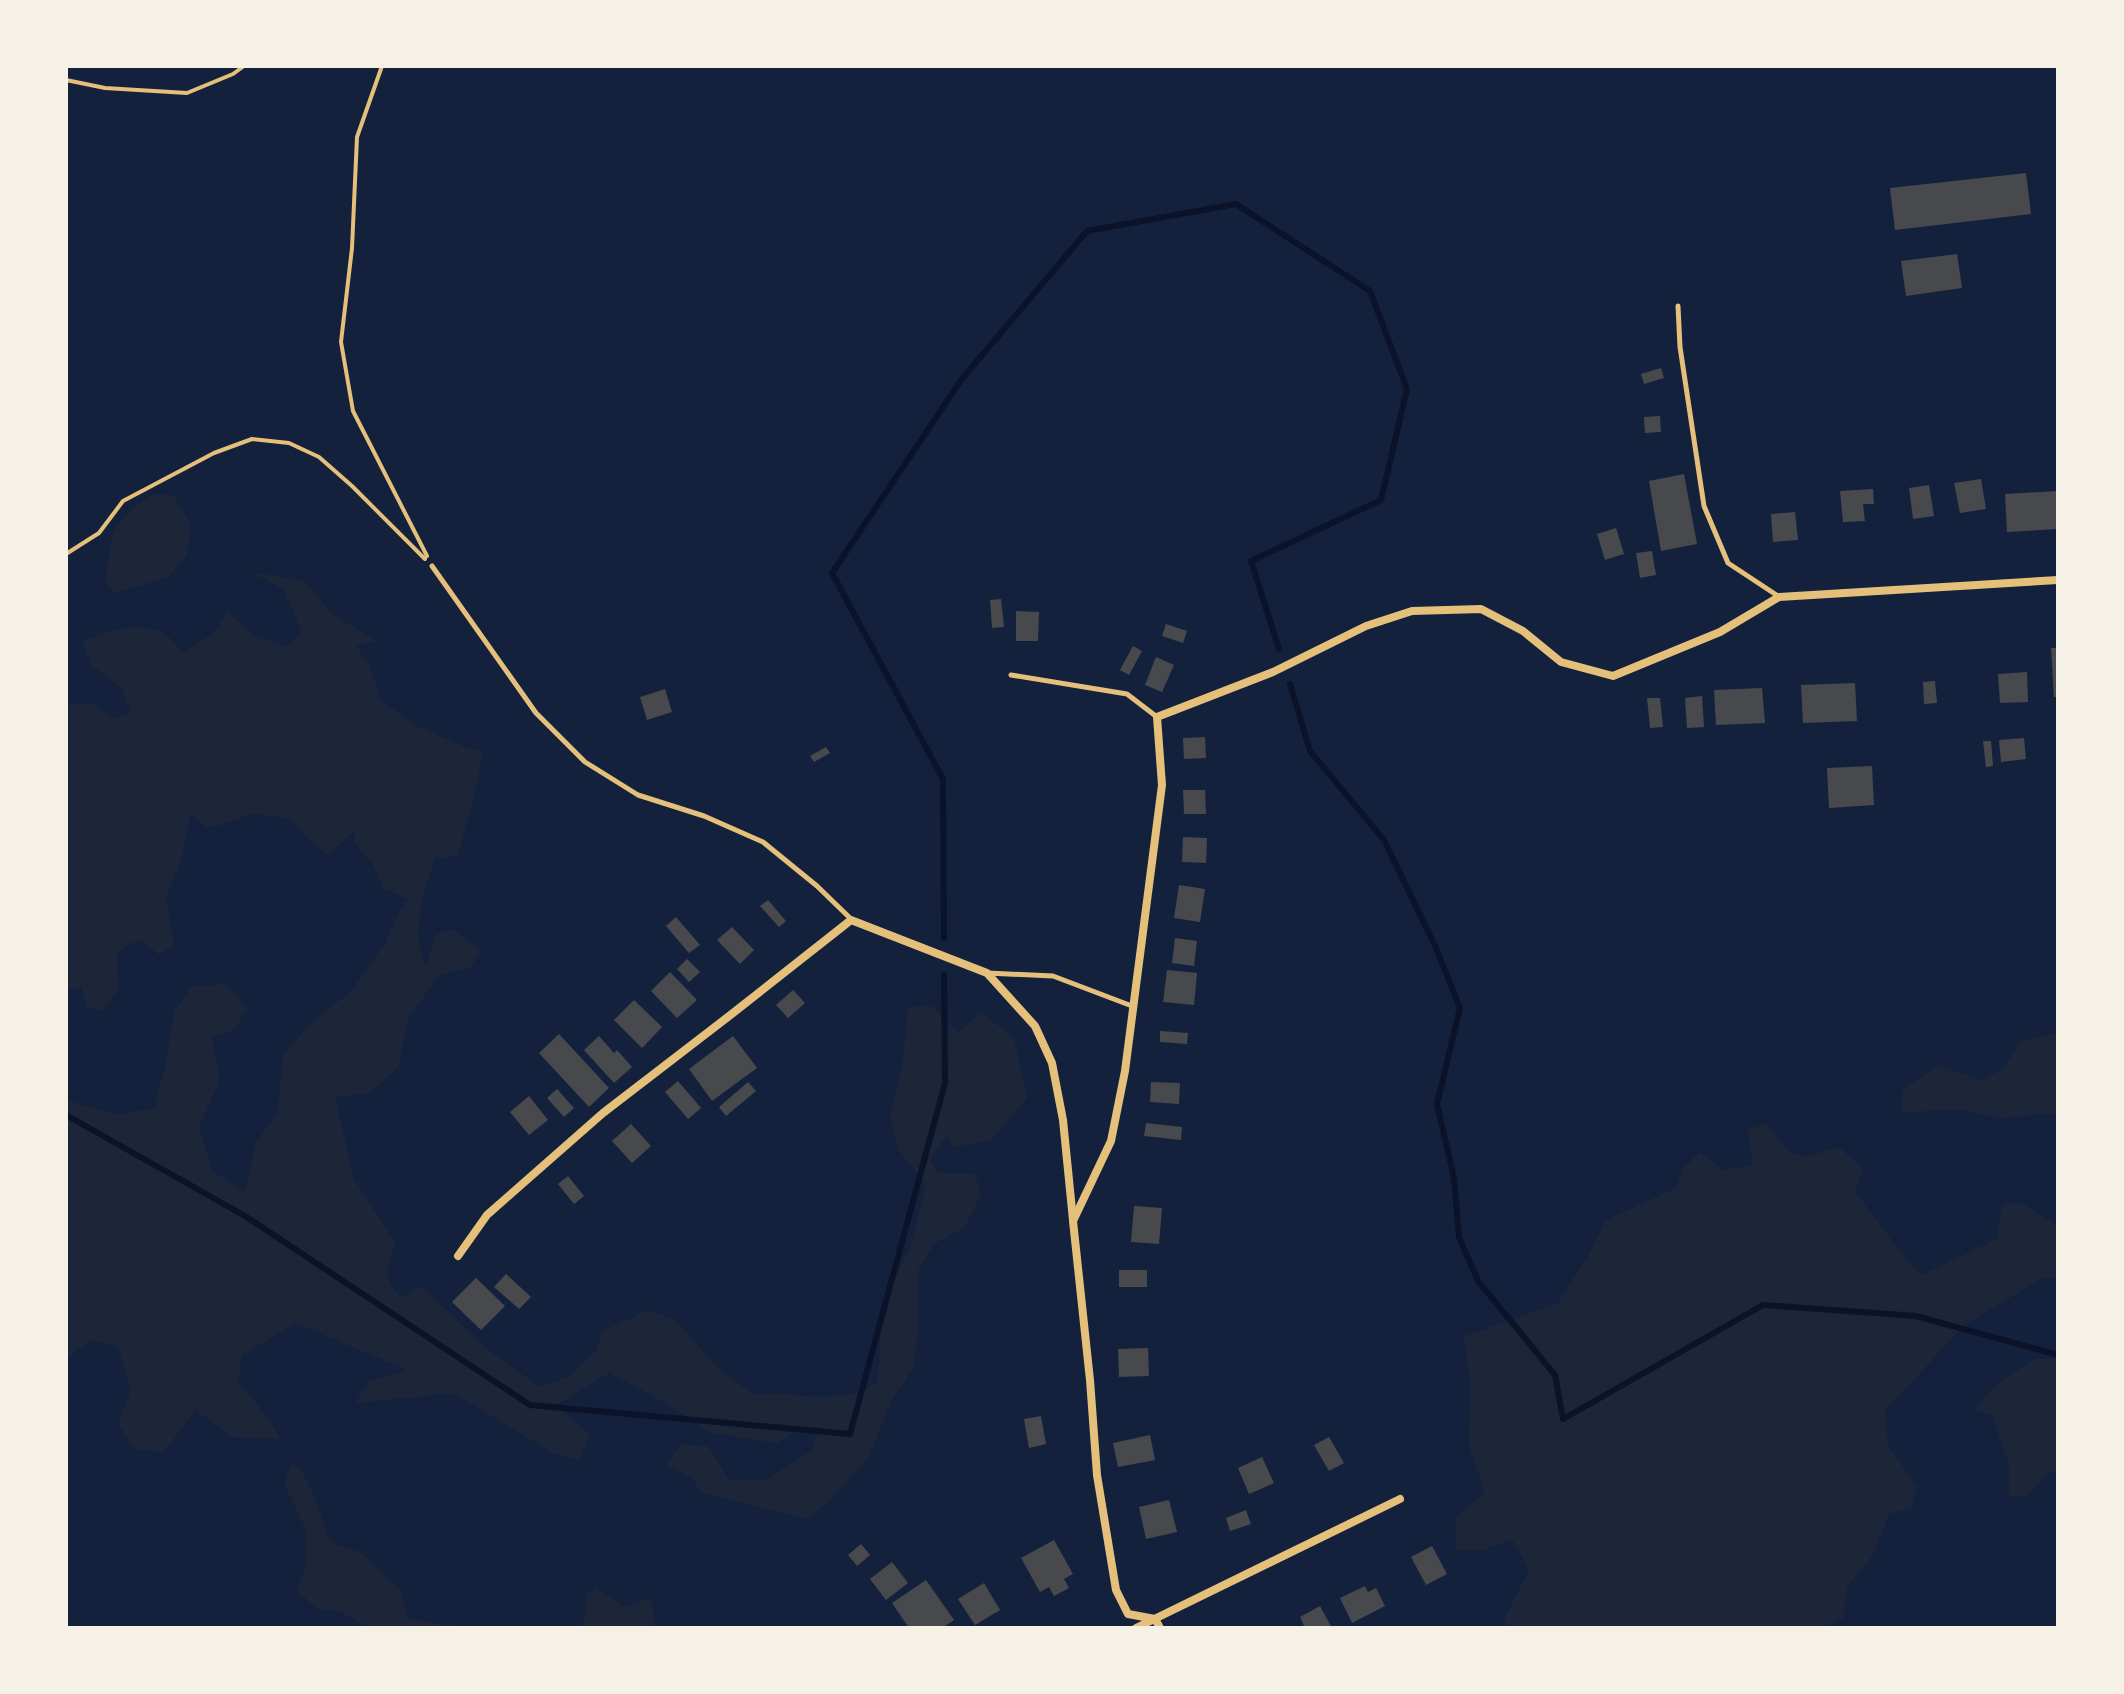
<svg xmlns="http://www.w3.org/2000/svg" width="2124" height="1694" viewBox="0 0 2124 1694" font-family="'Work Sans',sans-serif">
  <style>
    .green { fill: #1d2539 }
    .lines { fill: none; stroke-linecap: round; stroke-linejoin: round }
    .stream { stroke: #0b132b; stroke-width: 6 }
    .building { fill: #48494c }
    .path { stroke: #e5c07b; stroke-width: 4 }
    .service { stroke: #e5c07b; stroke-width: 5 }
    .minor { stroke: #e5c07b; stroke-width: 8 }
  </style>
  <rect width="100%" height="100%" fill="#14213d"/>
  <g class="green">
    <polygon points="152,495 173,495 191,524 187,555 168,577 116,593 105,581 113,532 131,510"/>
    <path d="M251 572 305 581 331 613 376 641 356 646 370 667 381 701 417 726 465 747 483 752 476 789 458 855 435 859C423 894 410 932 426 967L435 935 451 929 481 950 471 967 439 975 408 1019 398 1068 369 1093 335 1097 354 1179 396 1244C386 1266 382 1279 401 1297L421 1286 486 1348 540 1387 568 1377 596 1351 602 1331 648 1310 675 1320 719 1369 755 1395 781 1394 818 1397 860 1394 877 1382 884 1298 910 1249 926 1185 898 1149 890 1116 903 1061 908 1007 932 1006 958 1033 981 1012 1014 1038 1027 1098 991 1140 954 1147 947 1135 930 1160 938 1173H975L981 1195 965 1227 934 1244 918 1271V1330L913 1368 891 1402 868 1459 827 1503 807 1519 702 1493 691 1477 666 1465 681 1444 708 1446 728 1479 766 1480 812 1450 820 1428 803 1427 777 1443 711 1433 655 1397 609 1373 556 1405 590 1434 580 1459 555 1454 453 1393 355 1403 369 1381 407 1370 296 1323 242 1355 238 1382 267 1416 281 1439 233 1437 195 1410 164 1452 134 1449 118 1424 131 1390 118 1347 91 1340 66 1359V1100L119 1115 154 1108 166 1063 174 1012 191 987 225 984 248 1008 234 1029 212 1038 220 1081 199 1126 212 1170 245 1193 256 1142 278 1112 283 1055 310 1024 351 991 385 944 398 914 408 899 384 889 373 865 354 842 356 829 328 855 305 836 293 820 255 813 221 825 207 827 190 814 183 854 166 898 174 945 159 955 141 939 117 951 118 989 102 1011 87 1007 81 987 66 991V703L92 704 115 719 131 713 122 688 91 665 82 641C108 632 146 617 170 638 175 642 179 648 183 652L214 633 228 612 251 633 285 647 302 632 283 589Z"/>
    <polygon points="2058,1033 2058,1113 2000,1118 1956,1109 1901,1113 1903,1089 1939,1066 1981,1080 2002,1070 2021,1041"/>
    <polygon points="1767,1123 1786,1150 1806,1157 1839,1147 1863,1169 1855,1191 1899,1250 1921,1275 1997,1239 2002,1204 2022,1203 2058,1226 2058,1278 2043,1278 1966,1324 1885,1410 1888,1445 1917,1487 1911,1508 1889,1514 1873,1555 1847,1587 1843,1618 1825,1628 1506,1628 1504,1619 1529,1570 1512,1539 1483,1550 1456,1550 1455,1518 1485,1492 1469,1447 1470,1382 1464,1336 1557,1304 1590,1252 1606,1220 1676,1188 1682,1170 1700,1152 1723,1170 1753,1165 1747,1130"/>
    <polygon points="2034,1359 2058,1359 2058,1473 2049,1471 2028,1496 2009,1496 2009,1464 1991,1414 1973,1411 1992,1388"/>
    <polygon points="292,1464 303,1473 315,1498 330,1542 360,1552 400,1590 408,1619 469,1628 368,1628 340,1611 317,1609 297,1590 305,1567 306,1530 284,1483"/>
    <polygon points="596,1587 623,1607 651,1598 656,1628 581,1628 585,1617 586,1595"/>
  </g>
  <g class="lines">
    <g class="stream">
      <polyline points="1290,684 1310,751 1384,840 1436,948 1460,1008 1437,1104 1454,1178 1459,1237 1478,1281 1555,1375 1563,1419 1763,1305 1916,1316 2058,1355"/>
      <polyline points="944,938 943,779 832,573 961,380 1087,231 1236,204 1370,291 1407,389 1381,500 1251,561 1279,649"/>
      <polyline points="66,1115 245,1216 530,1405 850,1434 945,1083 944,975"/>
    </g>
  </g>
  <g class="building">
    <polygon points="2026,173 2031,214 1895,230 1890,188"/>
    <polygon points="1957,254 1962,288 1906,296 1901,261"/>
    <polygon points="1661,368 1664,378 1644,384 1641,374"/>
    <polygon points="1660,416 1661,432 1645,433 1644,417"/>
    <polygon points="1684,474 1697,544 1661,551 1649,481"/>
    <polygon points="1981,479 1986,509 1960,513 1954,483"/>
    <polygon points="1929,485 1934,516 1913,519 1909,488"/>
    <polygon points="1873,489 1874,504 1863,504 1865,521 1843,522 1840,491"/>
    <polygon points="2058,491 2058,529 2007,532 2005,494"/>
    <polygon points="1795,512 1798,540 1773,542 1771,514"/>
    <polygon points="1616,528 1624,554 1605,560 1597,534"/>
    <polygon points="1652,551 1656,575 1640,578 1636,553"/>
    <polygon points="1001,599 1004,627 992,628 990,600"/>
    <polygon points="1016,611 1039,612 1038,641 1016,641"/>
    <polygon points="1166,624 1187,631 1183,643 1162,636"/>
    <polygon points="1133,646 1142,651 1129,675 1120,670"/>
    <polygon points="2051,648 2058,648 2058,697 2054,697"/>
    <polygon points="1156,657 1174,665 1162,692 1145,685"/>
    <polygon points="2027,672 2028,702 2000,703 1998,674"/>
    <polygon points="1935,681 1937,703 1924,704 1923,682"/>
    <polygon points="1855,683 1857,721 1803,723 1801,685"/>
    <polygon points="1762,688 1765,723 1716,725 1714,690"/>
    <polygon points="665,689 672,712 647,720 640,697"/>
    <polygon points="1702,696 1704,727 1687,728 1685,698"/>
    <polygon points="1647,698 1660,698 1663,727 1650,728"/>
    <polygon points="1205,737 1206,758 1184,759 1183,738"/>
    <polygon points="2024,738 2026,759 2001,762 1999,740"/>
    <polygon points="1983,741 1991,741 1993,766 1986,767"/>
    <polygon points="826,747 830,753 814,762 810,756"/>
    <polygon points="1872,766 1874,805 1829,808 1827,768"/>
    <polygon points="1183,790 1205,790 1206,814 1184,814"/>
    <polygon points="1183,837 1207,838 1206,863 1182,862"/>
    <polygon points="1179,885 1205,889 1200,922 1174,918"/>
    <polygon points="768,900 786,921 779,927 760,906"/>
    <polygon points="676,917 700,945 689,953 666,926"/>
    <polygon points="732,927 754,950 740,964 717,940"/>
    <polygon points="1175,938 1197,941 1194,966 1172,963"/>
    <polygon points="687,959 700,972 689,982 677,969"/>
    <polygon points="1167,970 1197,973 1194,1005 1163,1002"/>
    <polygon points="670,972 697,1000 677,1018 651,991"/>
    <polygon points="793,990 805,1003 788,1018 776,1005"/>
    <polygon points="634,1000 662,1027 642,1048 614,1020"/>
    <polygon points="1160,1031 1188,1033 1187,1044 1160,1042"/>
    <polygon points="559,1034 609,1088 589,1107 539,1053"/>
    <polygon points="599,1036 614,1053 617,1050 632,1067 614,1083 584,1050"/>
    <polygon points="733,1036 757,1068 712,1101 689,1069"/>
    <polygon points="678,1081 701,1108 688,1119 665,1092"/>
    <polygon points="748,1082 756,1091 726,1116 719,1107"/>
    <polygon points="1151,1082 1180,1083 1179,1104 1150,1102"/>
    <polygon points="557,1089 574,1108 564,1117 547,1098"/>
    <polygon points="529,1096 548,1120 529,1135 510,1112"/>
    <polygon points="1146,1123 1182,1127 1181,1140 1144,1136"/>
    <polygon points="631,1124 651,1146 632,1163 612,1141"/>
    <polygon points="568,1176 584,1196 574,1204 558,1184"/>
    <polygon points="1134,1206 1162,1208 1159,1244 1131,1242"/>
    <rect x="1119" y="1270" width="28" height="17"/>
    <polygon points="506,1274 531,1297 519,1309 494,1287"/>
    <polygon points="476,1278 505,1306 481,1330 452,1302"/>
    <polygon points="1148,1348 1149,1376 1119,1377 1118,1349"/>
    <polygon points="1041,1416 1046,1444 1029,1448 1024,1419"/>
    <polygon points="1150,1435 1155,1460 1118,1467 1113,1443"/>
    <polygon points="1329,1437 1344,1463 1329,1471 1314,1445"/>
    <polygon points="1262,1457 1274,1483 1249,1494 1238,1468"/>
    <polygon points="1169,1500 1177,1532 1146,1539 1139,1507"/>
    <polygon points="1246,1510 1251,1524 1230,1531 1226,1518"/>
    <polygon points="1054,1540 1073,1574 1064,1579 1069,1588 1054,1596 1049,1587 1040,1592 1021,1558"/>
    <polygon points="861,1544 870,1555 857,1566 848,1555"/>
    <polygon points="1432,1546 1447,1574 1426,1585 1411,1557"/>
    <polygon points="892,1562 908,1583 886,1600 870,1579"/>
    <polygon points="926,1580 954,1620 942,1628 909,1628 892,1603"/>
    <polygon points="984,1583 1000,1610 975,1625 958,1599"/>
    <polygon points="1365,1586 1368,1592 1376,1588 1385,1606 1352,1623 1340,1598"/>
    <polygon points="1320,1606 1332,1628 1305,1628 1300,1617"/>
  </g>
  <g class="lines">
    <g class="path">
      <polyline points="382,66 357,137 352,248 341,342 353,411 427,556"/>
      <polyline points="66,80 105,88 187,93 233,74 244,66"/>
      <polyline points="66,554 99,533 123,501 214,453 252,439 289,443 319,457 352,486 425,559"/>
    </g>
    <g class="service">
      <polyline points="1678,306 1680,347 1704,506 1728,563 1778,596"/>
      <polyline points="432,566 536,713 585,762 638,795 704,816 763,842 817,886 851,919"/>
      <polyline points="1011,675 1127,694 1157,717"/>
      <polyline points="987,973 1053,976 1132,1006"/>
    </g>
    <g class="minor">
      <polyline points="458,1256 487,1215 603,1113 733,1013 851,920 987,973 1035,1026 1052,1063 1063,1120 1073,1220"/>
      <polyline points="1136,1628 1400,1499"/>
      <polyline points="1160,1628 1155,1619 1128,1614 1116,1590 1097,1475 1090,1380 1073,1221 1111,1141 1125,1071 1162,785 1157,717 1273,672 1366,626 1412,611 1481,609 1523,631 1561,662 1613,676 1720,632 1779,597 2058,580"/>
    </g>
  </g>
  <rect width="2124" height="1694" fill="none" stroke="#f6f1e7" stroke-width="136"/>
</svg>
